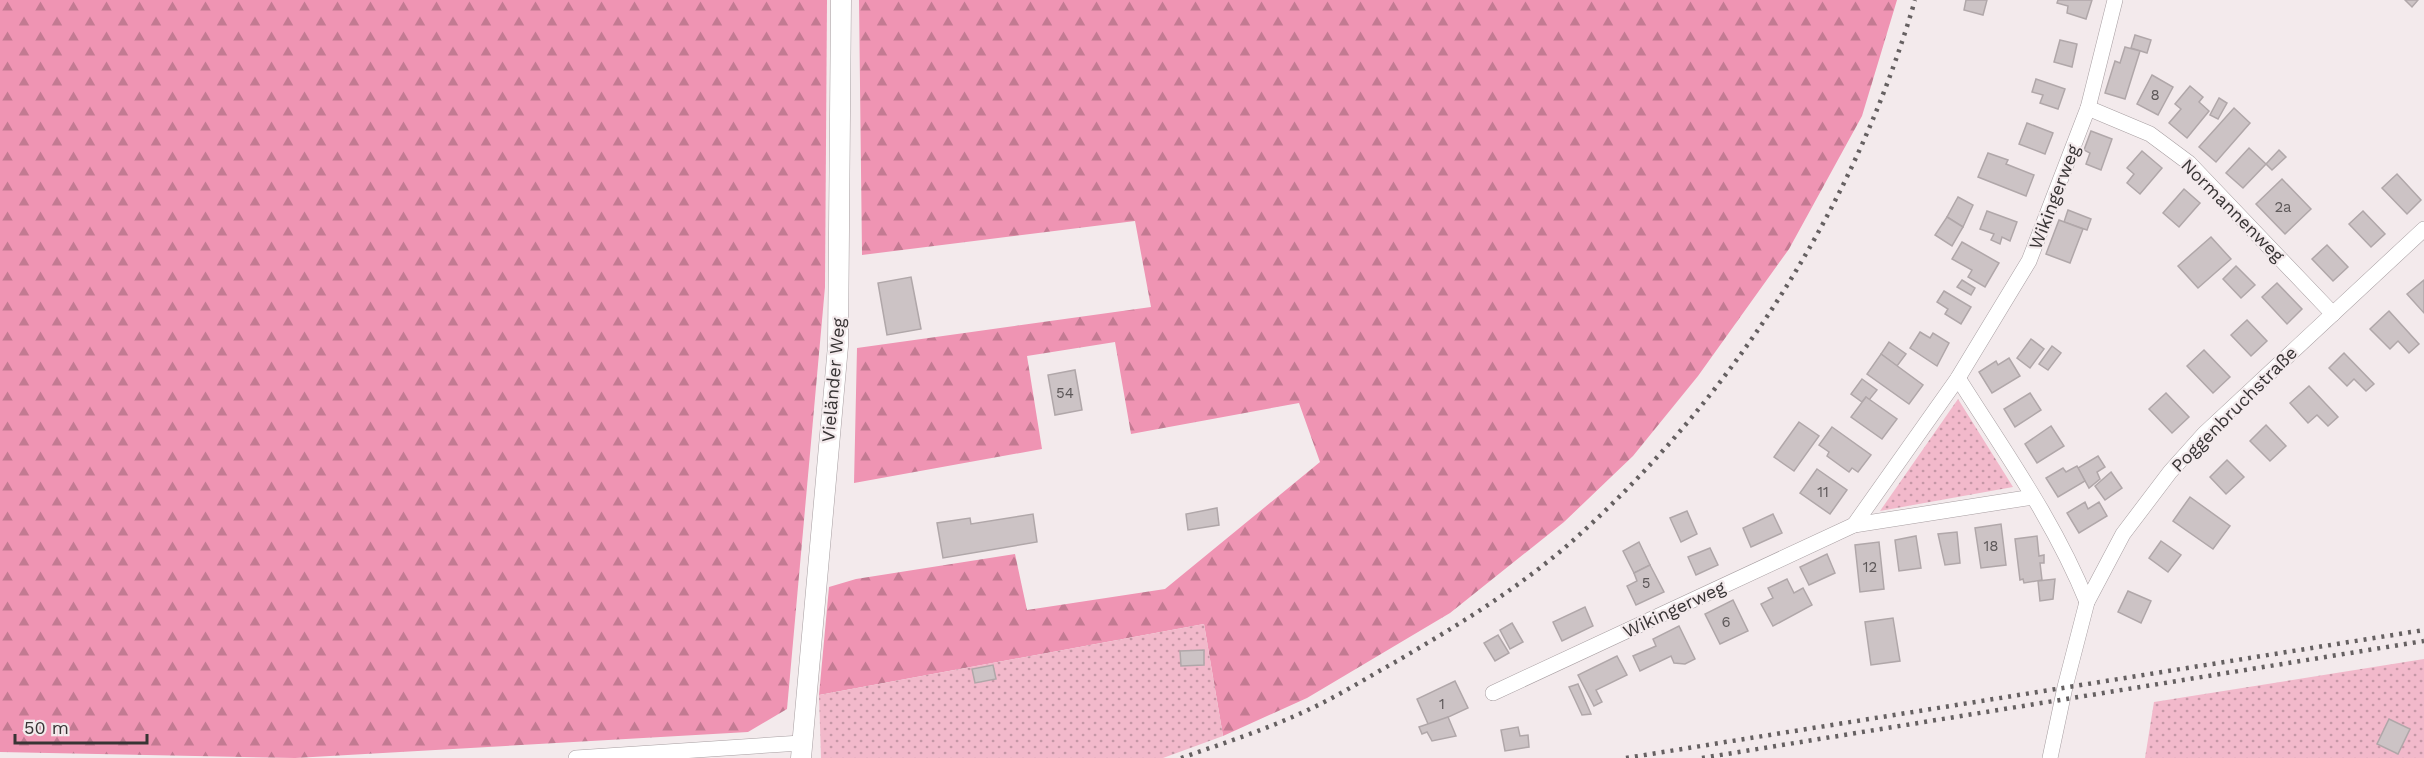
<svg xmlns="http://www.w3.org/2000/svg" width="2424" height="758" viewBox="0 0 2424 758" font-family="'Work Sans',sans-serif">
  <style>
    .forest { fill: url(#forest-firs) }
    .park { fill: url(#park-dots) }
    .building { fill: #ccc3c5; stroke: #b0a7a9; stroke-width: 1.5 }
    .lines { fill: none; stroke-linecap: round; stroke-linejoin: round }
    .minor-casing { stroke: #a79ea1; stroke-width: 16 }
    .tertiary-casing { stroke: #a79ea1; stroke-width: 21 }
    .minor { stroke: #fff; stroke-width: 15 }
    .tertiary { stroke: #fff; stroke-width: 20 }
    .rail { stroke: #656061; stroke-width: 4.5; stroke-dasharray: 3 6; stroke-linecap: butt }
    .labels { text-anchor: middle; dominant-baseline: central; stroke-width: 4.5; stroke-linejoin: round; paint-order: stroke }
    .number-label { font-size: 15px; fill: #5d5859 }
    .street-label { font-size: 18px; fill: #383435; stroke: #f3eaec }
  </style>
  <defs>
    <pattern id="forest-firs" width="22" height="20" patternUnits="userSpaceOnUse" patternTransform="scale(1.5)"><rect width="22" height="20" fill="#ef94b3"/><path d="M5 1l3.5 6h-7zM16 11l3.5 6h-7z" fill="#c37a92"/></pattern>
    <pattern id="park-dots" width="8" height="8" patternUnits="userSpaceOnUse" patternTransform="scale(1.5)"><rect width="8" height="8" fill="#f2b9cb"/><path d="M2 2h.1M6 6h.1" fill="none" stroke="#c597a6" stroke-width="1.8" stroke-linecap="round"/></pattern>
  </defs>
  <rect width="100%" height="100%" fill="#f3eaec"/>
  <g class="forest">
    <polygon points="0,0 827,0 825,287 787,709 748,732 295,758 0,752"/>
    <polygon points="859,0 1897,0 1862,116 1789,249 1698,376 1633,456 1564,522 1450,613 1307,698 1223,736 1204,624 819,695 829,587 856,579 1015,554 1027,610 1165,589 1320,462 1299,403 1131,434 1115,342 1027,356 1042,449 854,483 857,348 1151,307 1135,221 862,255"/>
  </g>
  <g class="park">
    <polygon points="1958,399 2013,487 1880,511"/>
    <polygon points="1204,624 1223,736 1163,758 821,758 819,695"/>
    <polygon points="2424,659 2424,758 2145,758 2154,702"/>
  </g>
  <g class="building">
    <polygon points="1966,0 1987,0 1983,15 1964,10"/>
    <polygon points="2058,0 2092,0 2086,19 2067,13 2068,6 2057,3"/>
    <polygon points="2405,0 2418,0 2412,7"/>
    <polygon points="2135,35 2151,40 2147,53 2131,48"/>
    <polygon points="2060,40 2077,44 2072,67 2054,62"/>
    <polygon points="2125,47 2140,51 2125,99 2105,93 2115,61 2120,63"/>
    <polygon points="2152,75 2173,87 2158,115 2137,104"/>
    <polygon points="2036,79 2065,89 2058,109 2040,103 2043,95 2032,92"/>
    <polygon points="2190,86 2203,97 2199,102 2209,111 2187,138 2169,123 2181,109 2175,104"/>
    <polygon points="2219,98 2227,103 2218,119 2210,115"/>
    <polygon points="2234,108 2250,123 2216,162 2199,147"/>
    <polygon points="2027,123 2053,133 2045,154 2019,144"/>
    <polygon points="2091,131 2112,139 2101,170 2086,164 2090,153 2084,150"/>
    <polygon points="2249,148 2266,164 2243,188 2226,173"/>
    <polygon points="2279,150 2286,157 2272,170 2266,164"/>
    <polygon points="2142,151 2162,168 2140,194 2127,183 2134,174 2127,168"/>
    <polygon points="1988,153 2008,160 2006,164 2034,175 2026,196 1978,177"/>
    <polygon points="2397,174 2421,200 2407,214 2382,188"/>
    <polygon points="2282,179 2311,209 2285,234 2256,204"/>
    <polygon points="2184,189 2200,203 2179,227 2163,213"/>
    <polygon points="1958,197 1973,205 1963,227 1947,217"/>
    <polygon points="2068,210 2091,219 2087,230 2064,222"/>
    <polygon points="1987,211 2017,222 2010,241 2002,237 2000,244 1991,240 1994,234 1980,229"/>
    <polygon points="2363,211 2385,234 2371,247 2349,224"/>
    <polygon points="1947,217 1963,227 1952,246 1935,235"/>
    <polygon points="2059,220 2083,229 2070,263 2046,254"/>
    <polygon points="2211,237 2231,259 2198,288 2178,266"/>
    <polygon points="1962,242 1999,263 1985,287 1968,277 1972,270 1952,259"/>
    <polygon points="2327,245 2348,267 2333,281 2312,259"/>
    <polygon points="2236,266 2255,285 2241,298 2223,279"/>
    <polygon points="911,277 921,329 887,335 878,283"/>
    <polygon points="1962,280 1975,288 1971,295 1957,287"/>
    <polygon points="2424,280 2424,313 2407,294"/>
    <polygon points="2277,283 2302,309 2287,324 2262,297"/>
    <polygon points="1944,291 1971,307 1961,324 1945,314 1948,309 1937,302"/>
    <polygon points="2389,311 2419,344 2409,353 2398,341 2390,349 2370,329"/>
    <polygon points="2247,320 2267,341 2251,356 2231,335"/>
    <polygon points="1920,332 1930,338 1933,333 1949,343 1937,366 1910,348"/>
    <polygon points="2031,339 2044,349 2030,368 2017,358"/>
    <polygon points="1889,342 1906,354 1897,366 1881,354"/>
    <polygon points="2052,346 2061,353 2048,370 2039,364"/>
    <polygon points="2204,350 2230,377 2213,393 2187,366"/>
    <polygon points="2344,353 2374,384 2366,391 2354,379 2347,386 2329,368"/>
    <polygon points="1881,354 1923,385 1909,404 1867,374"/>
    <polygon points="2009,358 2020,376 1992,393 1979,372 1996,361 1998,365"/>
    <polygon points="1075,370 1082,410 1055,415 1048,375"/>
    <polygon points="1862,379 1877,390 1869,400 1866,397 1862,402 1851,394"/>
    <polygon points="2309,386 2338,417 2328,426 2317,415 2308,423 2290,403"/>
    <polygon points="2030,393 2041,410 2015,427 2004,409"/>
    <polygon points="2166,393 2189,417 2172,433 2149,409"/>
    <polygon points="1866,397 1897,419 1882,439 1851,417"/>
    <polygon points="1799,422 1819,436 1794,471 1774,457"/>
    <polygon points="2266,425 2286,446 2270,461 2250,441"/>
    <polygon points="2051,426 2064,446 2037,463 2025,444"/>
    <polygon points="1832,427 1871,455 1858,472 1852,468 1849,472 1827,456 1829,452 1819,445"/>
    <polygon points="2098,456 2105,467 2097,472 2100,479 2089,488 2078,468"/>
    <polygon points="2227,460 2244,477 2226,494 2210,477"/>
    <polygon points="2077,466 2085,481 2058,497 2046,478 2063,468 2066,472"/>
    <polygon points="1817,469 1847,490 1830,514 1800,493"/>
    <polygon points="2111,472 2122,488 2105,500 2095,486"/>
    <polygon points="2190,497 2230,526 2213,549 2173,521"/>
    <polygon points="2085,502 2088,509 2099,502 2107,516 2079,533 2067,513"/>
    <polygon points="1217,508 1219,525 1188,530 1186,514"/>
    <polygon points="1687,511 1697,534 1681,542 1670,518"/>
    <polygon points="1033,514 1037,542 943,558 937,523 970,518 971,524"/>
    <polygon points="1773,514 1782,533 1751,547 1743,528"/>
    <polygon points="2001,524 2006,565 1981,568 1975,528"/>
    <polygon points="1957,532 1960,563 1945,565 1938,534"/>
    <polygon points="1916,536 1921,568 1899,571 1895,540"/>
    <polygon points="2037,536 2039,556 2044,555 2044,563 2040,563 2042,580 2024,583 2023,579 2020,580 2015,539"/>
    <polygon points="2161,541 2181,555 2168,572 2149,558"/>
    <polygon points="1639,542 1650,565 1634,573 1623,551"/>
    <polygon points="1879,542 1884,589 1860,592 1855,545"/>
    <polygon points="1710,548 1718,565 1696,575 1688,557"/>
    <polygon points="1827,554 1835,573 1809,585 1800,567"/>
    <polygon points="1650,565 1664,592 1636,605 1627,586 1637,581 1634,573"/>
    <polygon points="1787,579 1794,593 1803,588 1812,605 1773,626 1761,604 1773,598 1768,588"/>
    <polygon points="2055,579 2053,599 2040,601 2038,581"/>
    <polygon points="2128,591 2151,601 2141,623 2118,612"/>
    <polygon points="1733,600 1748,631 1720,644 1705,614"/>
    <polygon points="1585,607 1593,626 1562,641 1553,622"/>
    <polygon points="1893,618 1900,661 1871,665 1865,622"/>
    <polygon points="1512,623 1523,642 1510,649 1500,630"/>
    <polygon points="1679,626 1695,659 1685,664 1674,663 1671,656 1640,671 1633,656 1656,646 1653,639"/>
    <polygon points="1498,635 1509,653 1495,661 1484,643"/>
    <polygon points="1204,650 1204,665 1181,666 1180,651"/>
    <polygon points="1617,656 1627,675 1596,690 1602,702 1594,706 1578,675"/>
    <polygon points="993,665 996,679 975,683 972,669"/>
    <polygon points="1455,681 1468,708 1429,726 1417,699"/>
    <polygon points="1578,684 1591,714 1582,715 1569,687"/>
    <polygon points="1448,717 1456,736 1432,741 1427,732 1422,734 1419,727"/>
    <polygon points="2389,719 2410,729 2398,754 2377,744"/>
    <polygon points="1518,727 1520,736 1528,735 1529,747 1505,751 1501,730"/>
  </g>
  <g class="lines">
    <g class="minor-casing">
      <g id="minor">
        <polyline points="2088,108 2150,134 2189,163 2333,314"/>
        <path d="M1958 378C2004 451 2055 522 2087 602"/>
        <polyline points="1854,525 1958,378 2029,261 2088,108 2115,0"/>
        <polyline points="1493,693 1854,525 2033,497"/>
        <polyline points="576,758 801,743"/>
        <polyline points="2050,758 2065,687 2087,602 2123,534 2170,472 2204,434 2424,229"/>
      </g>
    </g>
    <g class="tertiary-casing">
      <polyline id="tertiary" points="801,758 838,346 841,0"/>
    </g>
    <use href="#minor" class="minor"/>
    <use href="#tertiary" class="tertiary"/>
    <g class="rail">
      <path d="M1181 758C1224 743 1268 729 1310 709 1340 695 1368 677 1397 661 1460 624 1524 585 1578 536 1736 393 1856 204 1915 0"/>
      <polyline points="1626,758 2424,630"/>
      <polyline points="1702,758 2424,641"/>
    </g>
  </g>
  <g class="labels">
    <g class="number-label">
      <text x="2155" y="95">8</text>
      <text x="2283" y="207">2a</text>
      <text x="1065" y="393">54</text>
      <text x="1823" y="492">11</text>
      <text x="1991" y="546">18</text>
      <text x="1870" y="567">12</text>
      <text x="1646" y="583">5</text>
      <text x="1726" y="622">6</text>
      <text x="1442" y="704">1</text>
    </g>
    <g class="street-label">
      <text transform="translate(2054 197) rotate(-69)">Wikingerweg</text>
      <text transform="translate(2233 210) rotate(45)">Normannenweg</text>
      <text transform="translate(833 380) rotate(-85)">Vieländer Weg</text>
      <text transform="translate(2234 409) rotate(-45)">Poggenbruchstraße</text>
      <text transform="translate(1674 609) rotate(-25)">Wikingerweg</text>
    </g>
  </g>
  <path d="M15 734v9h132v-9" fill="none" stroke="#383435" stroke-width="3"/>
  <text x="24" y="734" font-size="18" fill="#383435" stroke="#f3eaec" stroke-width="4.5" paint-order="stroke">50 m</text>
</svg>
